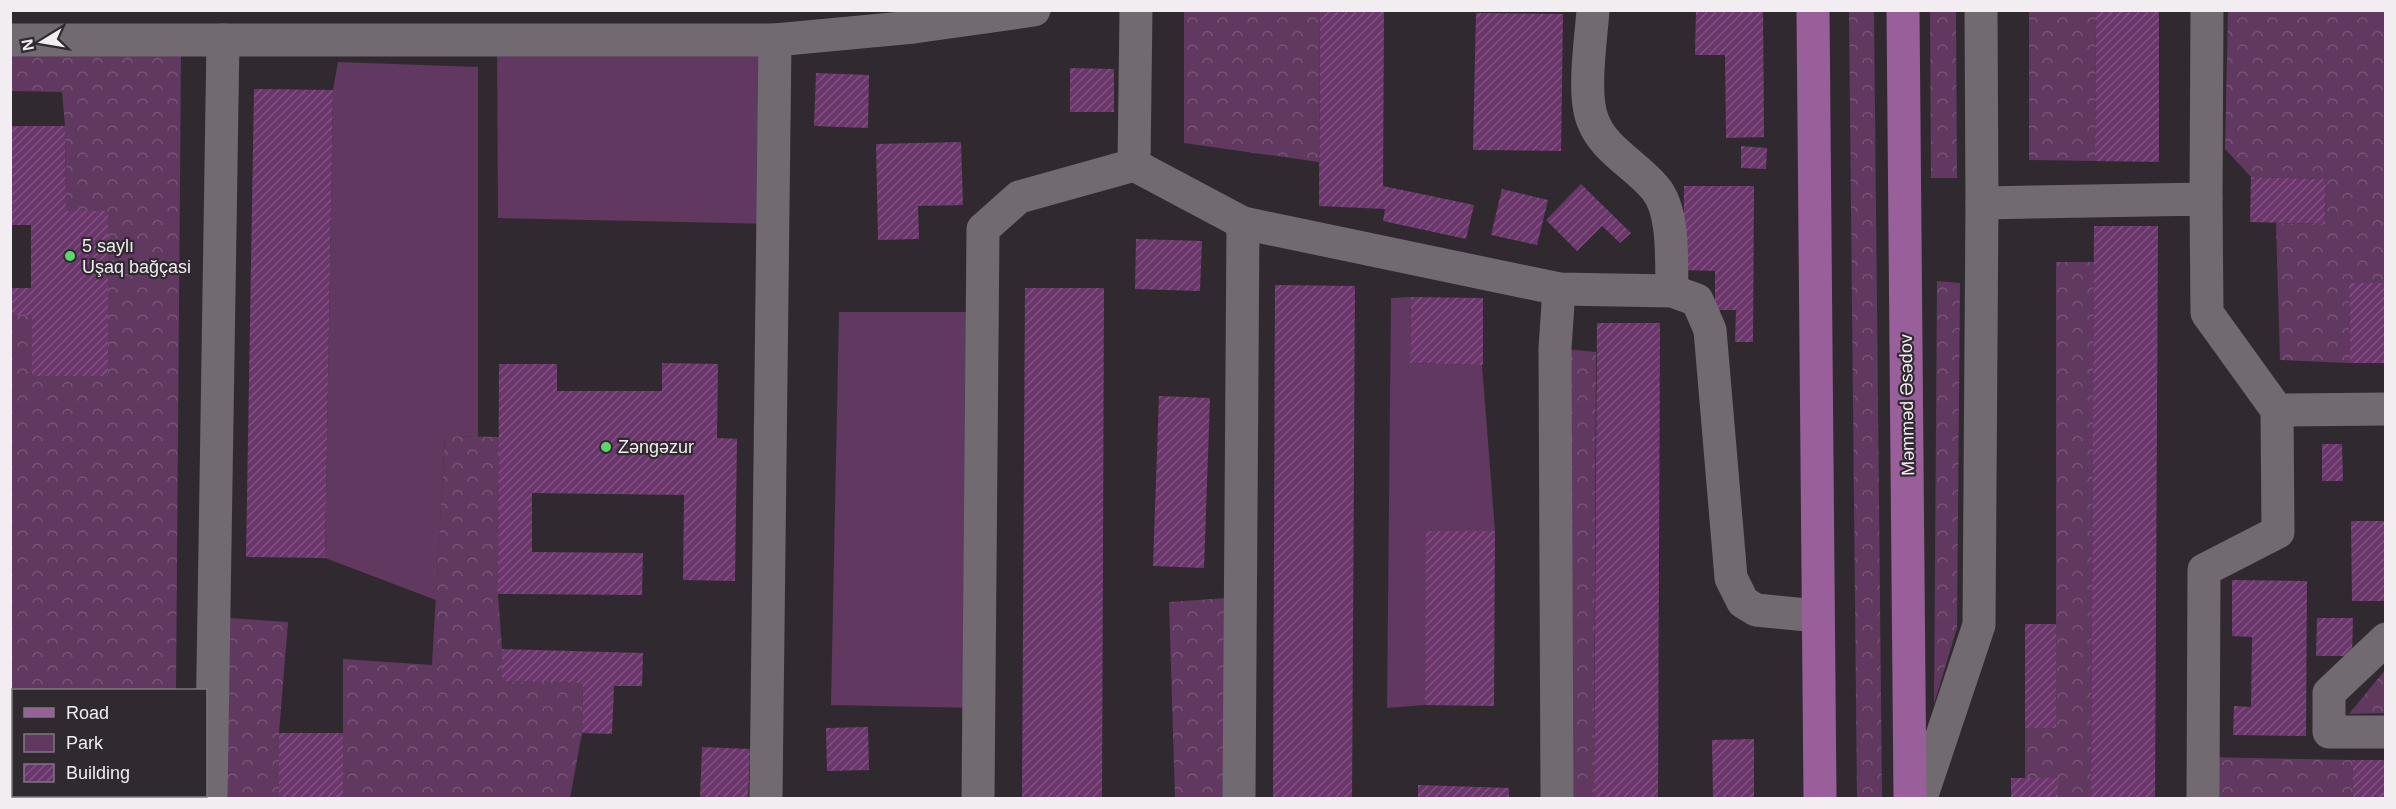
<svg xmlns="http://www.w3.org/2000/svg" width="2396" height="809" viewBox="0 0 2396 809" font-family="Helvetica,sans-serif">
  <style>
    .green { fill: #603860 }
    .forest { fill: url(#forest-crowns) }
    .building { fill: url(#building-hatch) }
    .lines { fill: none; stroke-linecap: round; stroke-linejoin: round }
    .minor { stroke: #716a71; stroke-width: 33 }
    .major { stroke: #995f9a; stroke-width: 33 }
    .poi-dot { fill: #5cd56d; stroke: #302a30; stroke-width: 2 }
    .labels { text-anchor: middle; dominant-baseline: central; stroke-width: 4.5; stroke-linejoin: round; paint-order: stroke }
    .poi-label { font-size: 18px; fill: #f1edf1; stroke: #302a30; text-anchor: start }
    .street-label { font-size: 18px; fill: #f1edf1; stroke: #302a30 }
  </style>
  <defs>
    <pattern id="forest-crowns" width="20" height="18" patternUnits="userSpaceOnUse" patternTransform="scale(1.5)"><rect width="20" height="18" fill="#603860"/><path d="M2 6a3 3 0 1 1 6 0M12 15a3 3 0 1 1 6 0" fill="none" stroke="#757"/></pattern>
    <pattern id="building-hatch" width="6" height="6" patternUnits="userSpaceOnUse" patternTransform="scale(1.5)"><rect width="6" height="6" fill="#6b366c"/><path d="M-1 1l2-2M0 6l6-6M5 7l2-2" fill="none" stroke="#815381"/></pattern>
  </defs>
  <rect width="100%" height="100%" fill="#302a30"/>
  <g class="green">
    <polygon points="497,40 775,40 773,224 498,218"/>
    <polygon points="338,62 478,67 478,437 445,436 436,600 325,558 333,90"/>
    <polygon points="1411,297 1410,363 1482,365 1495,531 1427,531 1425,705 1387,708 1391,298"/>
    <polygon points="839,312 982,312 979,708 831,705"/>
  </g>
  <g class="forest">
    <polygon points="1184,11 1320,11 1319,162 1184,143"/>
    <polygon points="1849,11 1874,11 1882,798 1857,798"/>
    <polygon points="1930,11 1956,11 1957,178 1931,178"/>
    <polygon points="2029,11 2096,11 2095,161 2029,160"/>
    <polygon points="2228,11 2385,11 2385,283 2349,284 2350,363 2280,360 2276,223 2325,224 2326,179 2251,177 2225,149"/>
    <polygon points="181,54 176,690 14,690 13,764 10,764 11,315 32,315 32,375 108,211 66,211 65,126 62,92 11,91 11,55"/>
    <polygon points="2056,262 2094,262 2091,798 2058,798 2057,778 2025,778 2025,728 2056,727"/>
    <polygon points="1937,281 1960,283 1957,628 1934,704"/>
    <polygon points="1555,348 1596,352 1594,798 1557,798"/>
    <polygon points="445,436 499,437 498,594 502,649 502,681 583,683 582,733 570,798 343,798 343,659 432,665"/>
    <polygon points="1241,597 1239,798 1175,798 1169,602"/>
    <polygon points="214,617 288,622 279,733 279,798 212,798"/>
    <polygon points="2385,670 2385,713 2349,714"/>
    <polygon points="2203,757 2353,760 2353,798 2203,798"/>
  </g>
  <g class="building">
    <polygon points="1320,10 1384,10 1383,186 1474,205 1466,239 1383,221 1385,209 1319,206"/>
    <polygon points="1696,10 1763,10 1764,137 1726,138 1725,55 1695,55"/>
    <polygon points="2096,10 2159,10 2159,162 2095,161"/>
    <polygon points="1476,13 1563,14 1561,151 1473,150"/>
    <polygon points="1070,68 1114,69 1114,112 1070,112"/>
    <polygon points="816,73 869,75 868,128 814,126"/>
    <polygon points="254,89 333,90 325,558 246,557"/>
    <polygon points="10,126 65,126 66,211 108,211 108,376 32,376 32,315 10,315 10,288 31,288 31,225 10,225"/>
    <polygon points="961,142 963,205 918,206 919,239 878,240 876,144"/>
    <polygon points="1741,146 1767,148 1766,169 1741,168"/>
    <polygon points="2251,177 2326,179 2325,224 2250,222"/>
    <polygon points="1581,184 1631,233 1620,243 1602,226 1577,251 1546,220"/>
    <polygon points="1684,186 1754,186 1753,342 1735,342 1736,310 1715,310 1715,271 1683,270"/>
    <polygon points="1502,189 1548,200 1537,245 1491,235"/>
    <polygon points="2094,226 2158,226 2155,798 2091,798"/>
    <polygon points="1136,239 1202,241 1200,291 1135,289"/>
    <polygon points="2349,283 2386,283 2386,363 2350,363"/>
    <polygon points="1275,285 1355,286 1352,798 1273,798"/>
    <polygon points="1025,288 1104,288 1102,798 1022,798"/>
    <polygon points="1411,297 1483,298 1483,365 1410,363"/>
    <polygon points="1597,323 1660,323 1658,798 1594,798"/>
    <polygon points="662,363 718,364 717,438 737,439 735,581 683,580 684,495 532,493 532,552 643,553 642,595 498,594 499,364 557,364 557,391 662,391"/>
    <polygon points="1159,396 1210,398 1204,568 1153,566"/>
    <polygon points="2322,444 2342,444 2343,481 2322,481"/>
    <polygon points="2351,521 2386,521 2386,601 2352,601"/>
    <polygon points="1426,531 1495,531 1494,706 1425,705"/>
    <polygon points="2232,580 2307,581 2306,736 2233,735 2234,706 2251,707 2252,637 2232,636"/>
    <polygon points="2317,618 2353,618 2352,656 2316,656"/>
    <rect x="2025" y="624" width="31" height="104"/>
    <polygon points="502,649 643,653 642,686 614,686 612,734 582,733 583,683 502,681"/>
    <polygon points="868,727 869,770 827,771 826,728"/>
    <rect x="279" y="733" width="64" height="65"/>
    <polygon points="1754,739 1754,798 1713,798 1712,740"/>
    <polygon points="702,747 750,749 748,798 700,798"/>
    <rect x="2353" y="760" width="33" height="38"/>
    <polygon points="10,764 14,764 14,796 70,796 70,798 10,798"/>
    <rect x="2011" y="778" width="47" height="20"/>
    <polygon points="1418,785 1509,788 1509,798 1418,798"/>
  </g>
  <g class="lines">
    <g class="minor">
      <path d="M1593 10C1591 40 1582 95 1593 121 1604 150 1636 165 1655 188 1675 211 1671 262 1672 291"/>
      <polyline points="10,40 775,40 766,798"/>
      <polyline points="775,40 914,27 1034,10"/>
      <polyline points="1134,165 1243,223 1559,289 1672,291 1697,300 1710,330 1731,578 1743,602 1756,610 1817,616"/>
      <polyline points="2206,199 2207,10"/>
      <polyline points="1982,203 2206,199 2207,313 2277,410 2278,532 2204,570 2203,798"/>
      <polyline points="2277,410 2386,409"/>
      <polyline points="2386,639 2329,693 2329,732 2386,732"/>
      <polyline points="211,798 223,40"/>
      <polyline points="978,798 983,229 1019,197 1134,165 1136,10"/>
      <polyline points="1239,798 1243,223"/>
      <polyline points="1557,798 1555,348 1559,289"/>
      <polyline points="1921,798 1979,625 1982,203 1981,10"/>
    </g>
    <g class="major">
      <polyline points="1813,10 1820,798"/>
      <polyline points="1903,10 1910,798"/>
    </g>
  </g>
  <g class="poi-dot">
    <circle cx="70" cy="256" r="6"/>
    <circle cx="606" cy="447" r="6"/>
  </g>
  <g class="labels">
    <g class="poi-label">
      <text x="82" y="246">5 saylı<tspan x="82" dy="21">Uşaq bağçasi</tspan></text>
      <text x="618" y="447">Zəngəzur</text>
    </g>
    <g class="street-label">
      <text transform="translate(1907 405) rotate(-91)">Məmməd Əsədov</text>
    </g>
  </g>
  <rect width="2396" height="809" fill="none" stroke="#f1edf1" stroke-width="24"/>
  <rect x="12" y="689" width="195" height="108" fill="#302a30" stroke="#7d787d" stroke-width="1.5"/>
  <rect x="24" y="708" width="30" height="9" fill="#995f9a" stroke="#7d787d" stroke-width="1.5"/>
  <text x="66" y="719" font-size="18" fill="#f1edf1">Road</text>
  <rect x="24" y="734" width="30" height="18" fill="#603860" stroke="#7d787d" stroke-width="1.5"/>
  <text x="66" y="749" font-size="18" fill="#f1edf1">Park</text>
  <rect x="24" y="764" width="30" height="18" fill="url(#building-hatch)" stroke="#7d787d" stroke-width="1.5"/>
  <text x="66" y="779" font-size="18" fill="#f1edf1">Building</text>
  <g transform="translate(42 42) rotate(259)" stroke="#302a30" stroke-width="4.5" paint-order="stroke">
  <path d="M0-4.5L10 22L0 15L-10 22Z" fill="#f1edf1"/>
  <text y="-9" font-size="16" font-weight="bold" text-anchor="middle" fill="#f1edf1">N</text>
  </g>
</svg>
